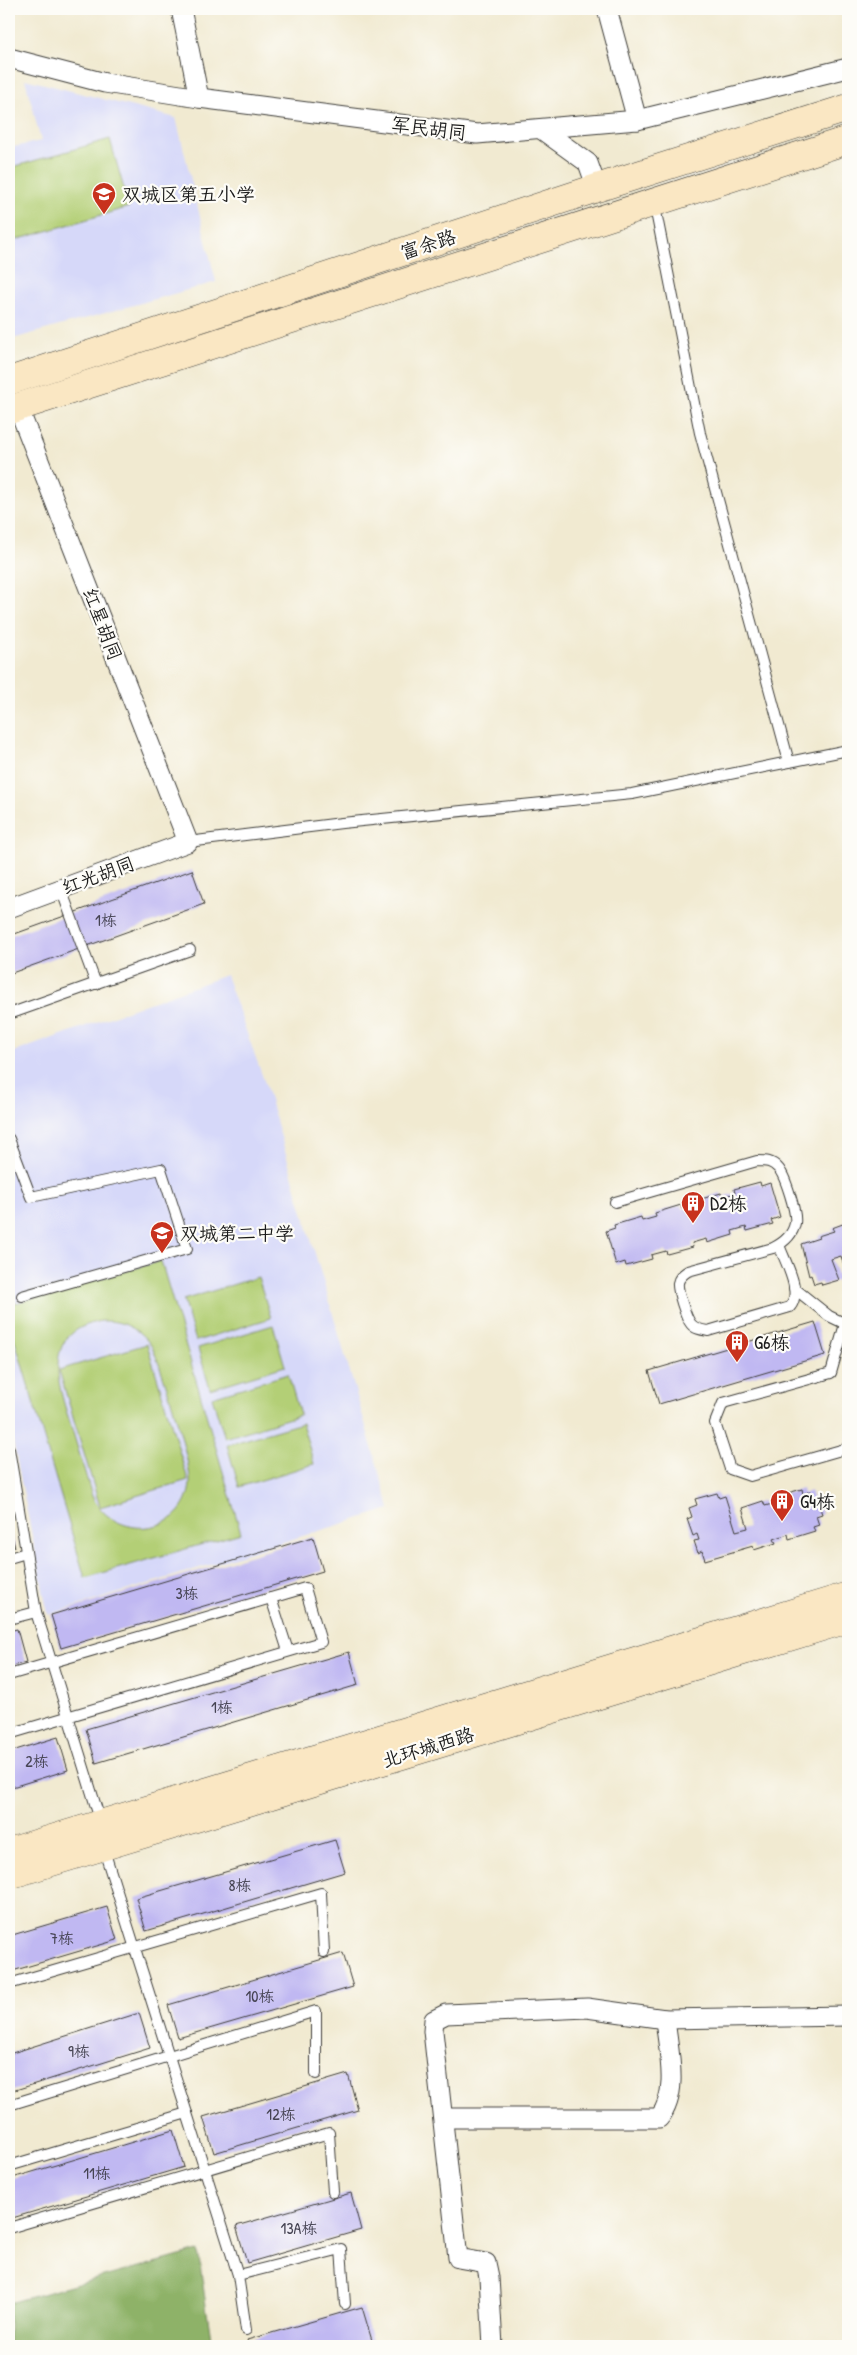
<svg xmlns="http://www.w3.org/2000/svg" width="857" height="2355" viewBox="0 0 857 2355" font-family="'Patrick Hand','LXGW WenKai TC',sans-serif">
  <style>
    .built { fill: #d6d8f9 }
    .green { fill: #b3cf76; stroke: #687649; fill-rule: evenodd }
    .forest { fill: #8eb267; stroke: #556742 }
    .building { fill: #c0b8f2 }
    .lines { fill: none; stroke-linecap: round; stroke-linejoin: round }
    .lane-casing { stroke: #3c3b37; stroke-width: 12 }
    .street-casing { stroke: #3c3b37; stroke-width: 21 }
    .secondary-casing { stroke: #3c3b37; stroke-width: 29 }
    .lane { stroke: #fff; stroke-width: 10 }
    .street { stroke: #fff; stroke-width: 19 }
    .secondary { stroke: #fae7c3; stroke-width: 28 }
    .labels { text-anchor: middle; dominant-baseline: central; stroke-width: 4.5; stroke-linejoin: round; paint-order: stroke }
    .number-label { font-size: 16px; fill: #454352 }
    .street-label { font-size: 19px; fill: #1c1c1c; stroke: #fdfcf7 }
    .poi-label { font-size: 19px; fill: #1c1c1c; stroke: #fdfcf7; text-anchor: start }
  </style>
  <rect width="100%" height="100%" fill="#fdfcf7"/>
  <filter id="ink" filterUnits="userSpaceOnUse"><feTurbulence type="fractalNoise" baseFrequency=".02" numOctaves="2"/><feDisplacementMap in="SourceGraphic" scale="10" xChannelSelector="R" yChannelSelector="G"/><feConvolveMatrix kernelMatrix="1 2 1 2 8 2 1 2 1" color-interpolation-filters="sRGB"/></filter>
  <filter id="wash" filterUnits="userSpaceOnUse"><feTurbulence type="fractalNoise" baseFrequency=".0096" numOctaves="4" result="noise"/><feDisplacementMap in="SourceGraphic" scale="20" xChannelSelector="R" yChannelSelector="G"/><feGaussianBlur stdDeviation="1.12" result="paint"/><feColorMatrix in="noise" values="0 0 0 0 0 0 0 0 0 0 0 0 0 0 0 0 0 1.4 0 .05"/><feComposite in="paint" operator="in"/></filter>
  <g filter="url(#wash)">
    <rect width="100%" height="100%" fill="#f1ead1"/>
    <g class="built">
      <polygon points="25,79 176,118 216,282 9,340 9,148 41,141"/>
      <polygon points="226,975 266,1086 390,1509 48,1615 9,1421 9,1054"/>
    </g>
    <g class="green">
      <polygon points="110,139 129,207 9,242 9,168"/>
      <path d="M161 1261 241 1533 85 1578 9 1320V1305ZM101 1321C123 1320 140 1329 152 1347 162 1367 192 1464 190 1484 185 1537 114 1542 92 1496 85 1474 79 1451 72 1429 59 1388 38 1333 101 1321Z"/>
      <polygon points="258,1277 271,1318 196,1341 183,1300"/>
      <polygon points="273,1325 285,1366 210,1389 198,1348"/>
      <polygon points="147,1344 188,1480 100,1507 59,1370"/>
      <polygon points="288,1374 300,1415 225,1438 212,1397"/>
      <polygon points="302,1423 314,1464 239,1487 227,1445"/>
    </g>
    <polygon class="forest" points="198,2251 212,2346 9,2346 9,2303"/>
    <g id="blocks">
      <g class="building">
        <polygon points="192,870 204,904 9,974 9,936"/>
        <polygon points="760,1182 761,1186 770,1183 780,1217 771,1220 773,1224 747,1231 746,1227 732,1231 733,1235 707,1243 706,1239 692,1243 693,1247 667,1254 666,1251 651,1255 652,1259 626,1266 625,1262 616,1265 606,1231 615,1228 614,1225 641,1217 642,1221 656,1217 655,1213 681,1205 682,1209 696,1205 695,1201 721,1193 722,1197 735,1193 734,1189"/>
        <polygon points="848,1222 848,1277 841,1256 831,1259 839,1280 822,1285 821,1282 814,1284 811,1275 809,1276 801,1244 819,1238 818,1236 834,1231 832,1228"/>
        <polygon points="815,1322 825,1355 659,1404 649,1371"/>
        <polygon points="802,1489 803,1494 810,1491 814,1504 818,1503 822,1514 816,1516 819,1525 813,1527 815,1531 789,1539 788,1534 774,1539 776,1543 754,1550 753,1546 705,1560 702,1551 698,1553 694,1541 699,1540 697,1534 693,1536 687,1519 692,1517 689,1508 697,1505 695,1499 717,1493 719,1498 725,1496 736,1531 748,1528 742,1508 763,1501 765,1506 779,1502 777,1496"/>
        <polygon points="9,1527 15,1547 9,1549"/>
        <polygon points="313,1537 323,1571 61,1648 51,1615"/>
        <polygon points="17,1629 26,1662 9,1667 9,1631"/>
        <polygon points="349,1652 358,1685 96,1763 86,1729"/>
        <polygon points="58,1737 68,1770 9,1788 9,1752"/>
        <polygon points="335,1840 345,1872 146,1931 136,1898"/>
        <polygon points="107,1907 117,1940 9,1972 9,1936"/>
        <polygon points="343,1953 353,1987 178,2038 168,2005"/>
        <polygon points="139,2013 150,2048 9,2092 9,2054"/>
        <polygon points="348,2074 358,2110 214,2153 203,2117"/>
        <polygon points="173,2130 184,2167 9,2219 9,2179"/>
        <polygon points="351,2193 361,2230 247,2263 236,2226"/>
        <polygon points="362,2307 373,2344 366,2346 249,2346 247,2340"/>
      </g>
    </g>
  </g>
  <g filter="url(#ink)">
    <use href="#blocks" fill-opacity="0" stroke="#3c3b37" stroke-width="1"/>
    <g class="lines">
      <g class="lane-casing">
        <g id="lane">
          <polyline points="789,762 848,750"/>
          <polyline points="188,842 342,823 632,794 789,762 700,433 654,202"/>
          <polyline points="61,889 96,984"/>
          <polyline points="9,1014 190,950"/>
          <polyline points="9,1139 31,1197 161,1169 187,1249 22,1296"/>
          <path d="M615 1202 757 1161C766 1161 772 1161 778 1168 785 1175 797 1213 795 1223 793 1235 783 1243 773 1248L688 1271C683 1274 679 1277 678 1283 677 1290 686 1318 691 1324 695 1329 702 1330 708 1331L790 1307C803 1292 785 1262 779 1245"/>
          <polyline points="794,1288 829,1316 848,1325"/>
          <polyline points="845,1324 831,1373 723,1403 715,1423 730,1469 750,1476 848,1448"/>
          <polyline points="9,1449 36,1612 101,1823"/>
          <polyline points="9,1558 26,1553"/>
          <polyline points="271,1598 288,1651"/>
          <polyline points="9,1619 36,1612"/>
          <polyline points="9,1675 305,1588 321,1642 9,1734"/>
          <polyline points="103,1847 238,2275 246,2330"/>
          <polyline points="9,1984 321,1893 324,1952"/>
          <polyline points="9,2105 316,2011 316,2074"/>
          <polyline points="9,2166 187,2113"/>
          <polyline points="9,2228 329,2133 333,2192"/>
          <polyline points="238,2275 341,2249 345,2304"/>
        </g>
      </g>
      <g class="street-casing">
        <g id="street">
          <polyline points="181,9 199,98"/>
          <polyline points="607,9 637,120"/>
          <polyline points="9,58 105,83 199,98 477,134 637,120 848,68"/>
          <polyline points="541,129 588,163 597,188"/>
          <polyline points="9,908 188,842 18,407"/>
          <path d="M444 2118H659C680 2092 668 2050 665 2019"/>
          <polyline points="493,2346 489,2277 486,2263 458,2258 433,2031 434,2020 446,2014 587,2008 665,2019 848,2016"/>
        </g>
      </g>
      <g class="secondary-casing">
        <g id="secondary">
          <polyline points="9,381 597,188 848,108"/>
          <polyline points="9,410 848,140"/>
          <polyline points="9,1852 848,1596"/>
          <polyline points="9,1875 848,1619"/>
        </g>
      </g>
      <use href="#lane" class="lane"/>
      <use href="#street" class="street"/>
      <use href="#secondary" class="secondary"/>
    </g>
  </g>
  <defs>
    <g id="school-pin" transform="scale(1.25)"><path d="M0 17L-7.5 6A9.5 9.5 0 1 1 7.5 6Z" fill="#c8321e" stroke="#fdfcf7"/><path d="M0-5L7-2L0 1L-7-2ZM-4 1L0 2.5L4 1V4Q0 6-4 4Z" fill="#fff"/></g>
    <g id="building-pin" transform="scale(1.25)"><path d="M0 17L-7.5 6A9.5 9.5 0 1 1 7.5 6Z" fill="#c8321e" stroke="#fdfcf7"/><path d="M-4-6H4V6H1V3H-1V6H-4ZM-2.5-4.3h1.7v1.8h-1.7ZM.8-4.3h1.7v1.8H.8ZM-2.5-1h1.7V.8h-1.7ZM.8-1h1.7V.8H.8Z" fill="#fff"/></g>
  </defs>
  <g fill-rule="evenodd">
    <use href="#school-pin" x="104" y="194"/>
    <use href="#building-pin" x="693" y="1203"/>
    <use href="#school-pin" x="162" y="1233"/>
    <use href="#building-pin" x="737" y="1342"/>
    <use href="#building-pin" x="782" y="1501"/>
  </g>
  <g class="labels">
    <g class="number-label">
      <text x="106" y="920">1栋</text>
      <text x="187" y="1593">3栋</text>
      <text x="222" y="1707">1栋</text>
      <text x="37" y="1761">2栋</text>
      <text x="240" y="1885">8栋</text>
      <text x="62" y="1938">7栋</text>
      <text x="260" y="1996">10栋</text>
      <text x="79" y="2051">9栋</text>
      <text x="281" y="2114">12栋</text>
      <text x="97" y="2173">11栋</text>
      <text x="299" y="2228">13A栋</text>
    </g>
    <g class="street-label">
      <text transform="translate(429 128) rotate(7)">军民胡同</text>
      <text transform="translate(428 244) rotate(-18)">富余路</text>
      <text transform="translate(103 624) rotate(69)">红星胡同</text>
      <text transform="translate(98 875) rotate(-20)">红光胡同</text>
      <text transform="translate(428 1747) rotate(-17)">北环城西路</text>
    </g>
    <g class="poi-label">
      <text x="122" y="194">双城区第五小学</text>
      <text x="710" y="1203">D2栋</text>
      <text x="180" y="1233">双城第二中学</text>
      <text x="754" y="1342">G6栋</text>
      <text x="800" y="1501">G4栋</text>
    </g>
  </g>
  <rect width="857" height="2355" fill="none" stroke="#fdfcf7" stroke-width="30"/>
</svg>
